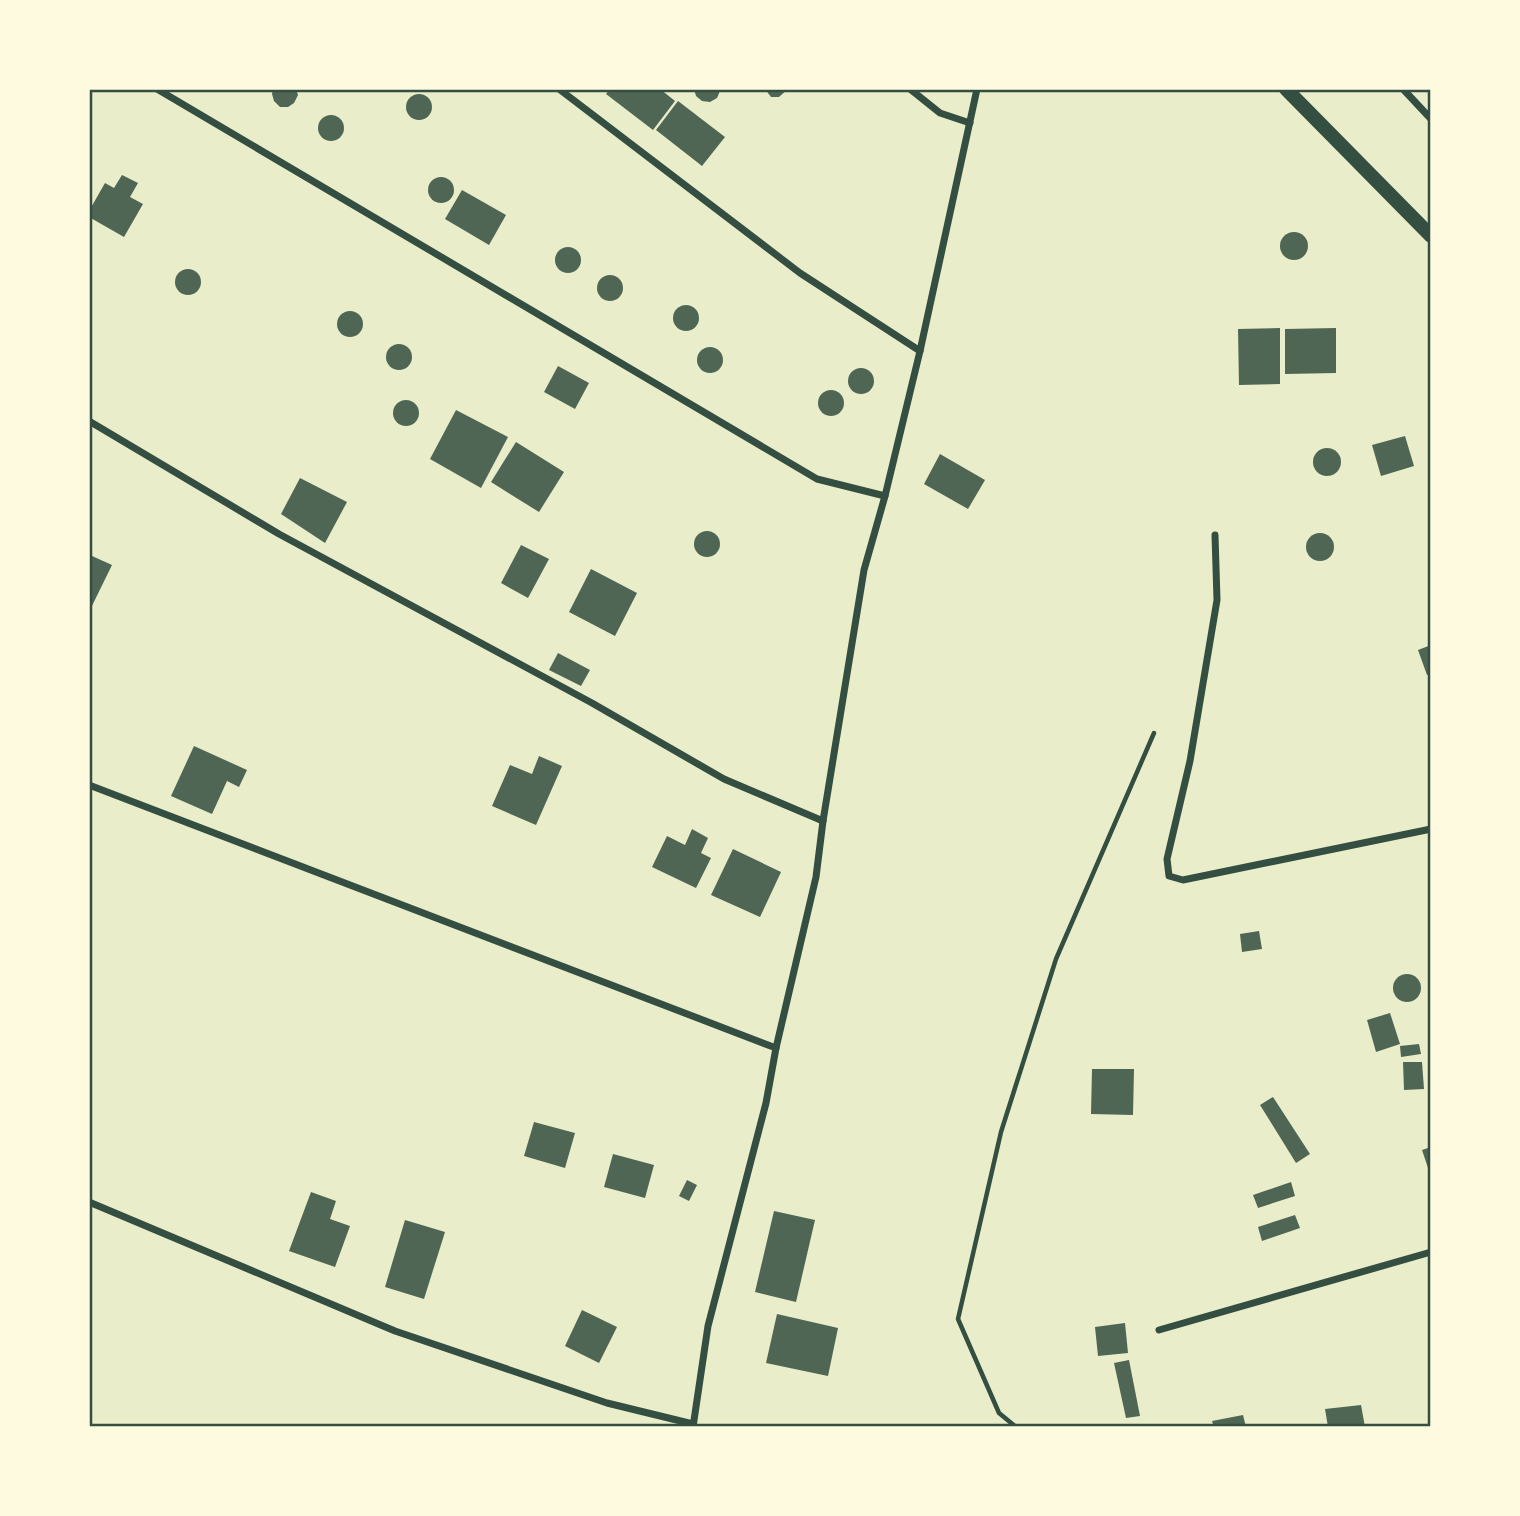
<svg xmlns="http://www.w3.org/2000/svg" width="1520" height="1516" viewBox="0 0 1520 1516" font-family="Jost,sans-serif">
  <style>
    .building { fill: #4f6655 }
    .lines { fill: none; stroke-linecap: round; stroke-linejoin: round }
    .path { stroke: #344e41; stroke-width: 4.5 }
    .minor { stroke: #344e41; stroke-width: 7 }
    .secondary { stroke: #344e41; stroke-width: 14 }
    .neatline { fill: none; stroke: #344e41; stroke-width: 2.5 }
  </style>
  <rect width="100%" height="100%" fill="#e9edc9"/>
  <g class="building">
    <polygon points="273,89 296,89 298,95 294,103 288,107 280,107 274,101 272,94"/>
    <polygon points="610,89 660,89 675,101 653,130 606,94"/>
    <polygon points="694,89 720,89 720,91 717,98 710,102 702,101 696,96"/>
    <polygon points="765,89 788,89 779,97 771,97"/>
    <circle cx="419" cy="107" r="13"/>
    <polygon points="678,101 725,137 702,166 656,130"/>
    <circle cx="331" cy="128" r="13"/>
    <polygon points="122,175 138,183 130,197 143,204 124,237 89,217 89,211 105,183 114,188"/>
    <circle cx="441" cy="190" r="13"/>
    <polygon points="462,190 506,215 489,245 445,219"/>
    <circle cx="1294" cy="246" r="14"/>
    <circle cx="568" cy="260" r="13"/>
    <circle cx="188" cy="282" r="13"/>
    <circle cx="610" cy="288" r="13"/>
    <circle cx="686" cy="318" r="13"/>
    <circle cx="350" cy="324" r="13"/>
    <polygon points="1280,328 1280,384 1239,385 1238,329"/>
    <polygon points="1336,328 1336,373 1285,374 1285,329"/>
    <circle cx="399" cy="357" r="13"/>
    <circle cx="710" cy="360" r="13"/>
    <polygon points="558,366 589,383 575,409 544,392"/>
    <circle cx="861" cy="381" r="13"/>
    <circle cx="831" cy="403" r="13"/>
    <circle cx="406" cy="413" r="13"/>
    <polygon points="456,410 508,437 481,488 430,459"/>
    <polygon points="1405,436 1414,466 1381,476 1372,445"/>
    <polygon points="516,442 564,472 539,512 491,482"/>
    <circle cx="1327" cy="462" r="14"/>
    <polygon points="940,454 985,480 968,509 924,484"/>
    <polygon points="300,478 347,502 325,543 281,514"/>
    <circle cx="707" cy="544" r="13"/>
    <circle cx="1320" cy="547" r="14"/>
    <polygon points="521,545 549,559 528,598 501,583"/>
    <polygon points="92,556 112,565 89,612 89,562"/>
    <polygon points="591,569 637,593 615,636 569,612"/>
    <polygon points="1431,645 1431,674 1427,675 1418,650"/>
    <polygon points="558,653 590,670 581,686 549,670"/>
    <polygon points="194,746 247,770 239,787 227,781 212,814 171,796"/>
    <polygon points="539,756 562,766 536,825 492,806 510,765 532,774"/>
    <polygon points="692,829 708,838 701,853 711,858 696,888 652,867 667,836 685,845"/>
    <polygon points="733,849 781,872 760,917 711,895"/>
    <polygon points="1259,931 1262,949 1242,952 1240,934"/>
    <circle cx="1407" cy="988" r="14"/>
    <polygon points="1390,1013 1400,1044 1376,1052 1367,1020"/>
    <polygon points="1419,1044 1421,1054 1401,1057 1400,1046"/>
    <polygon points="1403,1062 1422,1062 1424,1089 1404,1090"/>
    <polygon points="1092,1069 1134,1069 1133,1115 1091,1114"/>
    <polygon points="1273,1097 1310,1154 1296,1163 1260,1105"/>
    <polygon points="534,1122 575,1133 565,1168 524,1156"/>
    <polygon points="1431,1147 1431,1174 1430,1174 1422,1150"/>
    <polygon points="613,1154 654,1165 645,1198 604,1187"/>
    <polygon points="687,1180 697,1185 689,1201 679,1196"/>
    <polygon points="1291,1182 1295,1196 1258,1208 1253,1195"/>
    <polygon points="311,1192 336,1201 330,1219 350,1226 335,1267 289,1251"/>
    <polygon points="774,1211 815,1220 796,1302 755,1292"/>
    <polygon points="1295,1215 1300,1228 1262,1241 1258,1227"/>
    <polygon points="405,1220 445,1232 424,1299 385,1287"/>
    <polygon points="582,1310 617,1327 599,1363 565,1346"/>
    <polygon points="777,1314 838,1328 828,1376 766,1363"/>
    <polygon points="1125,1323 1128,1353 1098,1356 1095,1327"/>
    <polygon points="1129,1360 1140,1416 1126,1418 1114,1363"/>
    <polygon points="1361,1405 1365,1427 1328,1427 1325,1409"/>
    <polygon points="1243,1415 1246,1427 1214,1427 1212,1421"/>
  </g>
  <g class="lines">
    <polyline class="path" points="1016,1427 999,1413 958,1319 1001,1132 1056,959 1154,733"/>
    <g class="minor">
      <polyline points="157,89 817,479 885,496"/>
      <polyline points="559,89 800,273 920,351"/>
      <polyline points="910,89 940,113 970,123"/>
      <polyline points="1403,89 1431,119"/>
      <polyline points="89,421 279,534 592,703 724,779 823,821"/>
      <polyline points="1215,535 1217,600 1190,761 1167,859 1169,876 1183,880 1431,829"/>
      <polyline points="89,785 776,1048"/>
      <polyline points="89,1202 395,1331 607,1403 693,1424"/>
      <polyline points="1159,1330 1431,1252"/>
      <polyline points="693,1427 708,1326 766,1103 776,1048 816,877 823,821 864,570 885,496 920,351 977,89"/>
    </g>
    <polyline class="secondary" points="1286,89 1431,236"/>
  </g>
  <rect width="1520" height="1516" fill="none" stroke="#fefae0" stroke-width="182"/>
  <rect x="91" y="91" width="1338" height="1334" class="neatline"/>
</svg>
